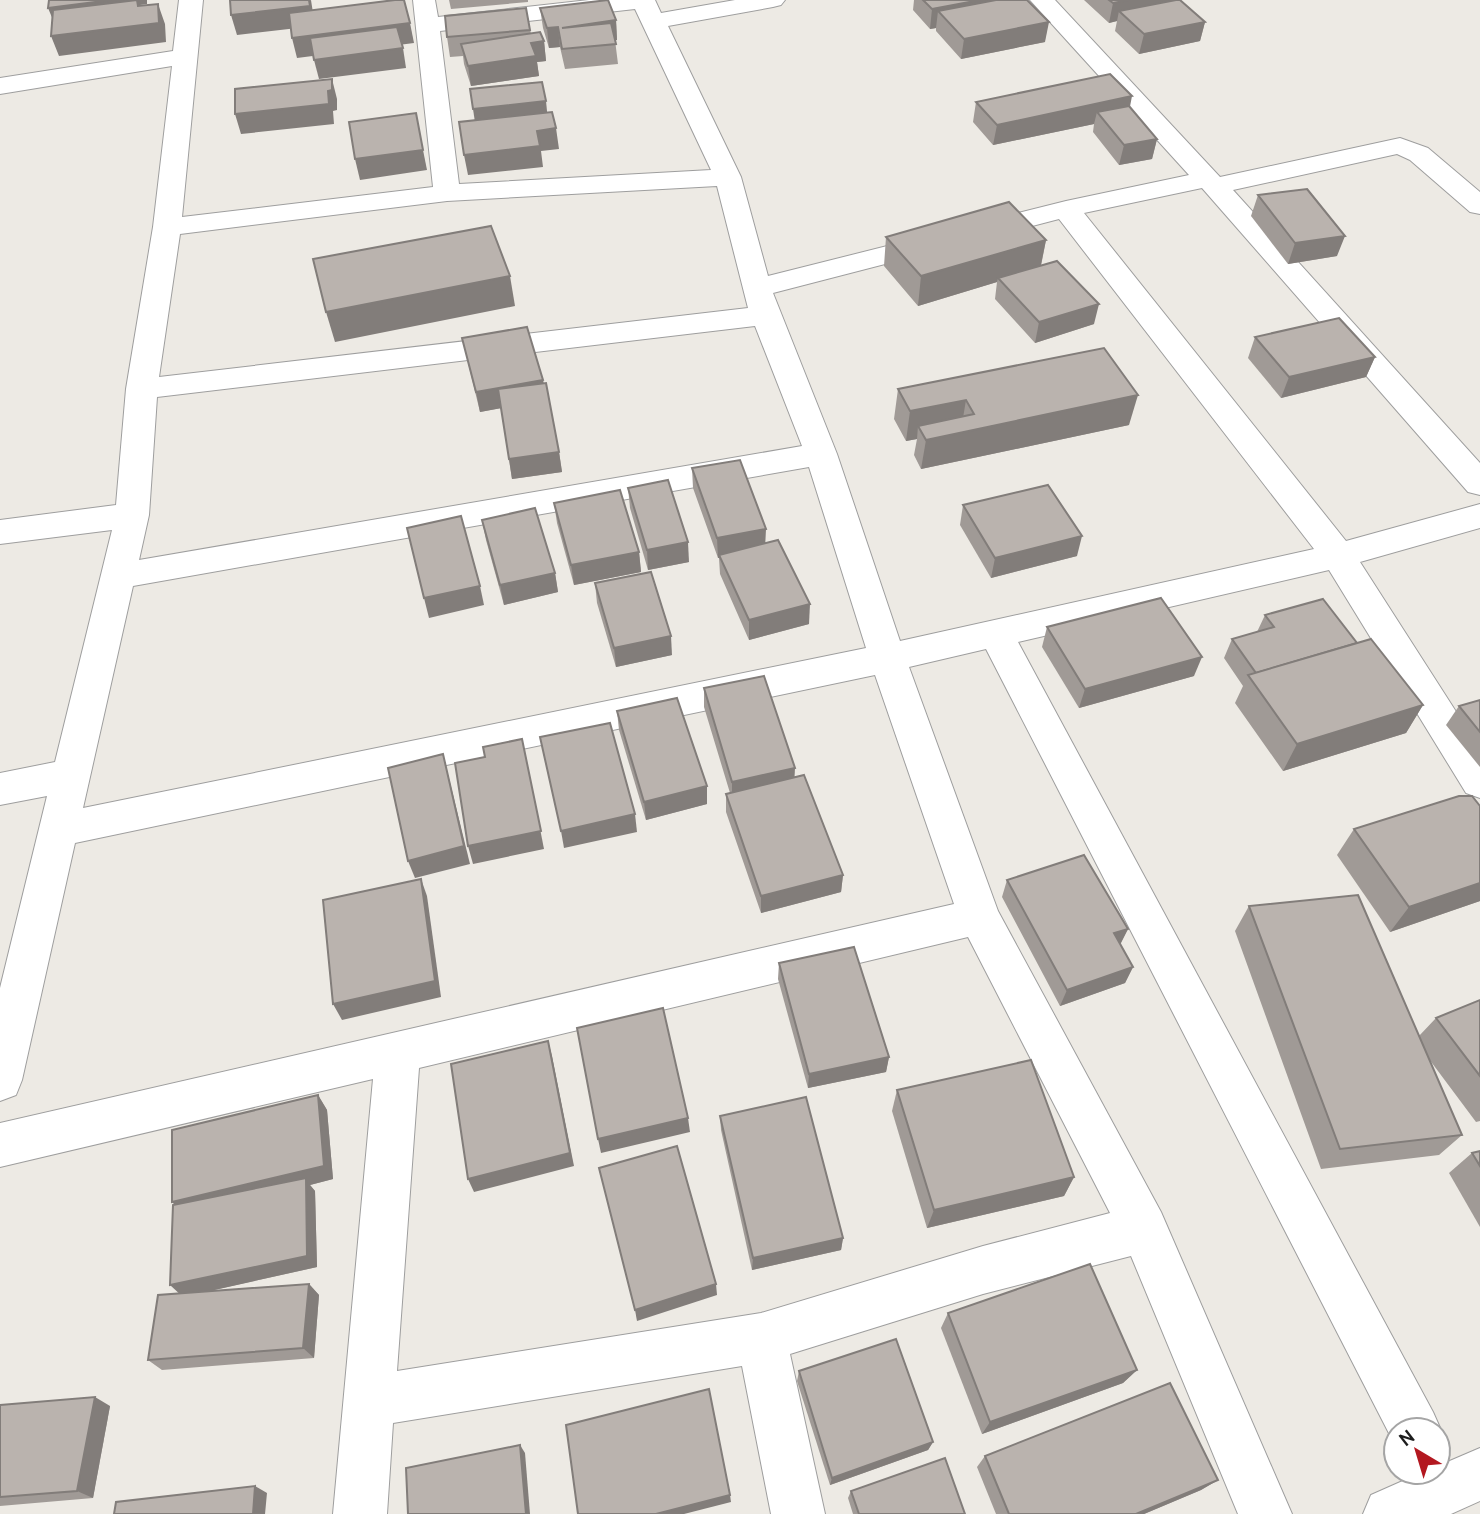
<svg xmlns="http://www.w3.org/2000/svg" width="1480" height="1514" viewBox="0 0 1480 1514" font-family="Cabin,sans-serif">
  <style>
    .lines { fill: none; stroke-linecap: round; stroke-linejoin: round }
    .minor-casing { stroke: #9e9e9e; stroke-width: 2 }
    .minor { fill: #fff; fill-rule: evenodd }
    .wall { fill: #a09a96 }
    .shaded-wall { fill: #827d7a }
    .building { fill: #bab3ae; stroke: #827d7a; stroke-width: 2 }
  </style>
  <rect width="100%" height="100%" fill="#edeae4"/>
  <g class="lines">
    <g class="minor-casing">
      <g id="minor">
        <path d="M179 0H203L182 217 433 187 413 0H435L438 17 589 0H655L661 13 735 0H785L781 5 773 7 668 26 741 177 768 276 1066 201 1189 175 1030 0H1055L1220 177 1400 138 1428 148 1480 192V214L1470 212 1410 160 1397 154 1233 190 1480 463V495L1468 492 1202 188 1084 213 1346 541 1480 504V528L1360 562 1480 749V798L1466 793 1329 570 1018 642 1433 1412 1441 1430 1438 1437V1430H1396V1447L986 649 909 667 998 911 1161 1212 1292 1514H1238L1131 1256 983 1294 790 1354 825 1514H771L742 1366 393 1423 387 1514H333L373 1079 0 1167V1123L954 904 875 675 75 843 22 1080 16 1095 0 1101V988L47 796 0 805V773L55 762 112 530 0 544V520L116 505 126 389 153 227 172 66 0 94V78L173 51ZM635 9 711 170 459 184 440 31ZM717 186 748 308 159 377 180 234 447 201ZM1059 219 1314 549 900 641 837 454 773 293ZM755 326 802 446 139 560 149 515 157 397ZM809 467 866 648 83 808 133 586ZM968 937 1110 1213 983 1246 761 1313 397 1371 419 1068Z"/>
        <polygon points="1480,1448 1480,1501 1451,1514 1363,1514 1371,1495 1423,1472 1438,1472 1438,1466"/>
      </g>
    </g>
    <use href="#minor" class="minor"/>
  </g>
  <g class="wall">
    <polygon points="449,0 528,0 528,2 451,9"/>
    <polygon points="914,0 1027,0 1045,42 961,59 936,31 936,28 930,29 913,10"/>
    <polygon points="1084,0 1172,0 1205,22 1200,41 1139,54 1115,31 1117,21 1109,23"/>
    <polygon points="526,8 531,34 544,41 546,61 537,62 539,76 471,86 464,64 463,56 450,57 447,37"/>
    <polygon points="540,8 616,20 617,40 615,40 618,64 565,69 560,47 549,48 543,28"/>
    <polygon points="976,102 1130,107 1157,139 1152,159 1119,165 1093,132 1094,124 993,145 973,122"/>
    <polygon points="1258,195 1337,256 1288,264 1251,216"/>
    <polygon points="886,237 1046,240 1041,266 1094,324 1035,343 995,299 997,282 918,306 884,266"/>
    <polygon points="1255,337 1375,357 1366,377 1281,398 1248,358"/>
    <polygon points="462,338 543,380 559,452 562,472 512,479 501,408 480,412"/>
    <polygon points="898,389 1129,425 921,469 914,455 917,439 906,441 894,419"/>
    <polygon points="692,468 766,543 809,624 749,640 720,574 719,558 718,558 693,488"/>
    <polygon points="628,488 689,562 648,570 630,508"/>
    <polygon points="554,503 639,552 641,572 574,585 557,523"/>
    <polygon points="963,505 1077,556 991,578 960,525"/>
    <polygon points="482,520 555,573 558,592 504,605 486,540"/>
    <polygon points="595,583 672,655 616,667 597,603"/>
    <polygon points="1265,615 1357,643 1423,705 1406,733 1283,771 1235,703 1243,686 1224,658 1232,639 1257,632"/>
    <polygon points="1047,627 1194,676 1079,708 1042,647"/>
    <polygon points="704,688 795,777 843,875 841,892 761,913 726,812 726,794 730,793 704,707"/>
    <polygon points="1480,700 1480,767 1446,725 1459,706"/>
    <polygon points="617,711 707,786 707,804 646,820 619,730"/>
    <polygon points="1354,829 1480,901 1390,932 1337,855"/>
    <polygon points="1007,880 1128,929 1120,944 1133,967 1125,983 1060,1006 1002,897"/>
    <polygon points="1249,906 1419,1036 1436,1018 1480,1000 1480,1121 1476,1122 1429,1059 1462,1135 1439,1155 1321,1169 1235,931"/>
    <polygon points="779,963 889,1057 886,1072 808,1088 778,979"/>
    <polygon points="897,1090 1074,1177 1064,1196 927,1228 892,1111"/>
    <polygon points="318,1095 327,1110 333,1179 310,1185 315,1191 317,1267 205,1292 309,1284 319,1295 314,1358 162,1370 148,1360 179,1294 175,1204 172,1202"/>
    <polygon points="720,1116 843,1238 841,1250 752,1270 721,1130"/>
    <polygon points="1480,1151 1480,1227 1449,1173 1472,1153"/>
    <polygon points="948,1313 1137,1370 1123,1383 982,1434 941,1328"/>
    <polygon points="799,1371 933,1442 928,1450 830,1485 797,1381"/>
    <polygon points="0,1405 110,1406 93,1498 0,1506"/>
    <polygon points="985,1456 1218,1480 1201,1490 1144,1514 996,1514 977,1467"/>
    <polygon points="851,1491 965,1514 853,1514 848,1498"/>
  </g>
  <g class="shaded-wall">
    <polygon points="111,0 147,0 147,4 140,5 145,19 158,4 165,24 166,42 59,56 51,36 56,27 48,8"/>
    <polygon points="311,0 315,26 237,35 231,15"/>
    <polygon points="980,0 1017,0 938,11 936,28 930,29 932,9"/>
    <polygon points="1129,0 1172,0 1169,11 1119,11 1117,21 1109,23 1113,3"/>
    <polygon points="616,20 617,40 564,47 562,28"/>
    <polygon points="1049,22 1045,42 961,59 964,39"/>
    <polygon points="1205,22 1200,41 1139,54 1144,34"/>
    <polygon points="410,23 414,43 297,58 292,38"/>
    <polygon points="558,27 560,47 549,48 547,28"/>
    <polygon points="544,41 546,61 537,62 539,76 471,86 468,66 531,43"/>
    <polygon points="403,48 406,68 319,79 314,60"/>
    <polygon points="332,79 337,99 337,110 333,111 334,124 241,134 235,114 328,91"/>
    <polygon points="1132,96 1128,117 1097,112 1094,124 993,145 997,125"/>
    <polygon points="546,101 548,121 476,129 473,109"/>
    <polygon points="556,128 559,149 541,151 543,167 468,175 464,155 537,131"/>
    <polygon points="1157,139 1152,159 1119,165 1124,145"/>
    <polygon points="423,150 427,170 360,180 355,159"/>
    <polygon points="1345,236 1337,256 1288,264 1295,243"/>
    <polygon points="1046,240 1040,269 998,278 997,282 918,306 921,276"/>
    <polygon points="510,276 515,306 335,342 326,312"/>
    <polygon points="1099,304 1094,324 1035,343 1039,322"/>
    <polygon points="1375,357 1366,377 1281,398 1289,377"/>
    <polygon points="543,380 546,400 480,412 476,392"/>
    <polygon points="1138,395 1129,425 921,469 926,440"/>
    <polygon points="966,400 961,430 918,426 917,439 906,441 910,411"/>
    <polygon points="559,452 562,472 512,479 509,459"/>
    <polygon points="766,529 765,549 719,555 719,558 718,558 717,538"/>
    <polygon points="1082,536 1077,556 991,578 995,558"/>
    <polygon points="688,542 689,562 648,570 647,550"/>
    <polygon points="639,552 641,572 574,585 571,565"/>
    <polygon points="555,573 558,592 504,605 500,585"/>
    <polygon points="480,586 484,605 429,618 424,598"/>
    <polygon points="810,604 809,624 749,640 749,620"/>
    <polygon points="671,636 672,655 616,667 614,648"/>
    <polygon points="1202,657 1194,676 1079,708 1085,689"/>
    <polygon points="1423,705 1406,733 1283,771 1297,744"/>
    <polygon points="443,754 470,864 415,878 408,861"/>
    <polygon points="526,757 544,849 473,864 468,846"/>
    <polygon points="795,768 794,787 732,800 732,782"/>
    <polygon points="707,786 707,804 646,820 644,802"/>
    <polygon points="635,814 637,832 564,848 561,831"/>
    <polygon points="843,875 841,892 761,913 761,896"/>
    <polygon points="421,879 427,896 441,997 342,1020 333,1004"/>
    <polygon points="1480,883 1480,901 1390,932 1409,907"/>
    <polygon points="1128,929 1120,945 1114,933"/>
    <polygon points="1133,967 1125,983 1060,1006 1067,990"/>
    <polygon points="548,1041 552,1056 574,1166 474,1192 468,1179"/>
    <polygon points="889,1057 886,1072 808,1088 809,1074"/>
    <polygon points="318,1095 327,1110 333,1179 310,1185 315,1191 317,1267 183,1297 170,1285 185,1215 172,1202"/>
    <polygon points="688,1118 690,1132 601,1153 598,1139"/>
    <polygon points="1074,1177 1064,1196 927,1228 934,1210"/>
    <polygon points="843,1238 841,1250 752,1270 753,1258"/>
    <polygon points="309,1284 319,1295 314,1358 303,1348"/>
    <polygon points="716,1284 717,1295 637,1321 635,1310"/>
    <polygon points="1137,1370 1123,1383 982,1434 990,1422"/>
    <polygon points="95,1397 110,1406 93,1498 77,1491"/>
    <polygon points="933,1442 928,1450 830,1485 832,1478"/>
    <polygon points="520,1445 525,1453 530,1514 526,1514"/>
    <polygon points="1218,1480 1201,1490 1144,1514 1136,1514"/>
    <polygon points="255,1486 267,1493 265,1514 253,1514"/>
    <polygon points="730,1495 731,1502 684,1514 656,1514"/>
  </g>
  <g class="building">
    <polygon points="49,0 111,0 48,8"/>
    <polygon points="137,0 138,6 158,4 159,23 51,36 53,10"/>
    <polygon points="230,0 309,0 310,6 231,15"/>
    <polygon points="395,0 404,0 410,23 292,38 289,13"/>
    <polygon points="608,0 616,20 562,28 611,23 616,44 562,49 558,27 547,28 540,8"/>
    <polygon points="923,0 980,0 932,9"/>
    <polygon points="996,0 1027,0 1049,22 964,39 938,11"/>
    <polygon points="1109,0 1129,0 1113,3"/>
    <polygon points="1176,0 1180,0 1205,22 1144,34 1119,11"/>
    <polygon points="526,8 530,30 447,37 445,16"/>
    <polygon points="397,27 403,48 314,60 310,38"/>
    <polygon points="540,32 544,41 531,43 536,56 468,66 461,44"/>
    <polygon points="1110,74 1132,96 997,125 976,102"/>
    <polygon points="332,79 332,90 328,91 329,104 235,114 235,89"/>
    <polygon points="542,82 546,101 473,109 470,89"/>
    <polygon points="1129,106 1157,139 1124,145 1097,112"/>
    <polygon points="552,112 556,128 537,131 540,146 464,155 459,122"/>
    <polygon points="416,113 423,150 355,159 349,122"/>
    <polygon points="1307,189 1345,236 1295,243 1258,195"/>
    <polygon points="1009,202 1046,240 921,276 886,237"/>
    <polygon points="491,226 510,276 326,312 313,259"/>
    <polygon points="1057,261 1099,304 1039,322 998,278"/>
    <polygon points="1339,318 1375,357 1289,377 1255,337"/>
    <polygon points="527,327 543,380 476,392 462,338"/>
    <polygon points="1104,348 1138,395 926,440 918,426 974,414 966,400 910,411 898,389"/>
    <polygon points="546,383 559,452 509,459 498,389"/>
    <polygon points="740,460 766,529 717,538 692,468"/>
    <polygon points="668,480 688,542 647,550 628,488"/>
    <polygon points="1048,485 1082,536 995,558 963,505"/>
    <polygon points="620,490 639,552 571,565 554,503"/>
    <polygon points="535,508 555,573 500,585 482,520"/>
    <polygon points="461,516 480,586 424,598 407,528"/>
    <polygon points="778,540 810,604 749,620 719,555"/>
    <polygon points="651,572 671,636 614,648 595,583"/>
    <polygon points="1161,598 1202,657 1085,689 1047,627"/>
    <polygon points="1323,599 1357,643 1256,673 1232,639 1274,627 1265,615"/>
    <polygon points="1371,639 1423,705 1297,744 1248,675"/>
    <polygon points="764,676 795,768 732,782 704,688"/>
    <polygon points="677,698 707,786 644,802 617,711"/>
    <polygon points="1480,700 1480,732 1459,706"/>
    <polygon points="610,723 635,814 561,831 540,737"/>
    <polygon points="522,739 541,831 468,846 455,763 485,757 483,747"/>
    <polygon points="443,754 464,846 408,861 388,768"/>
    <polygon points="804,775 843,875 761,896 726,794"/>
    <polygon points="1459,796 1472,796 1480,806 1480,883 1409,907 1354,829"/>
    <polygon points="1084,855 1128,929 1114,933 1133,967 1067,990 1007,880"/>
    <polygon points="421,879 435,981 333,1004 323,900"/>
    <polygon points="1358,895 1462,1135 1340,1149 1249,906"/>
    <polygon points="854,947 889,1057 809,1074 779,963"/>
    <polygon points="1480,1000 1480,1076 1436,1018"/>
    <polygon points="663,1008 688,1118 598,1139 577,1028"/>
    <polygon points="548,1041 570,1153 468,1179 451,1064"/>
    <polygon points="1031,1060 1074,1177 934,1210 897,1090"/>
    <polygon points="318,1095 324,1166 172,1202 172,1130"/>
    <polygon points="806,1097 843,1238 753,1258 720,1116"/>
    <polygon points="677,1146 716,1284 635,1310 599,1168"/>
    <polygon points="1480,1151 1480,1166 1472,1153"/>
    <polygon points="306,1178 307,1256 170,1285 173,1205"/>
    <polygon points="1090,1264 1137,1370 990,1422 948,1313"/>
    <polygon points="309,1284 303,1348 148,1360 158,1295"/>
    <polygon points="896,1339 933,1442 832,1478 799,1371"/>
    <polygon points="1170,1383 1218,1480 1136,1514 1009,1514 985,1456"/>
    <polygon points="709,1389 730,1495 656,1514 578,1514 566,1425"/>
    <polygon points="95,1397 77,1491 0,1497 0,1405"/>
    <polygon points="520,1445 526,1514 408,1514 406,1468"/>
    <polygon points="945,1458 965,1514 859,1514 851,1491"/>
    <polygon points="255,1486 253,1514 114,1514 116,1502"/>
  </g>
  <g transform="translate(1417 1451) rotate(322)"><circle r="33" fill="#ffffff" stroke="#a5a5a5" stroke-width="2"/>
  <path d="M0-5L12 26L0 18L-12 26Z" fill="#b31820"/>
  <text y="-10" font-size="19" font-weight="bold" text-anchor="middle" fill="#1d1d1d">N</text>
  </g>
</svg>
